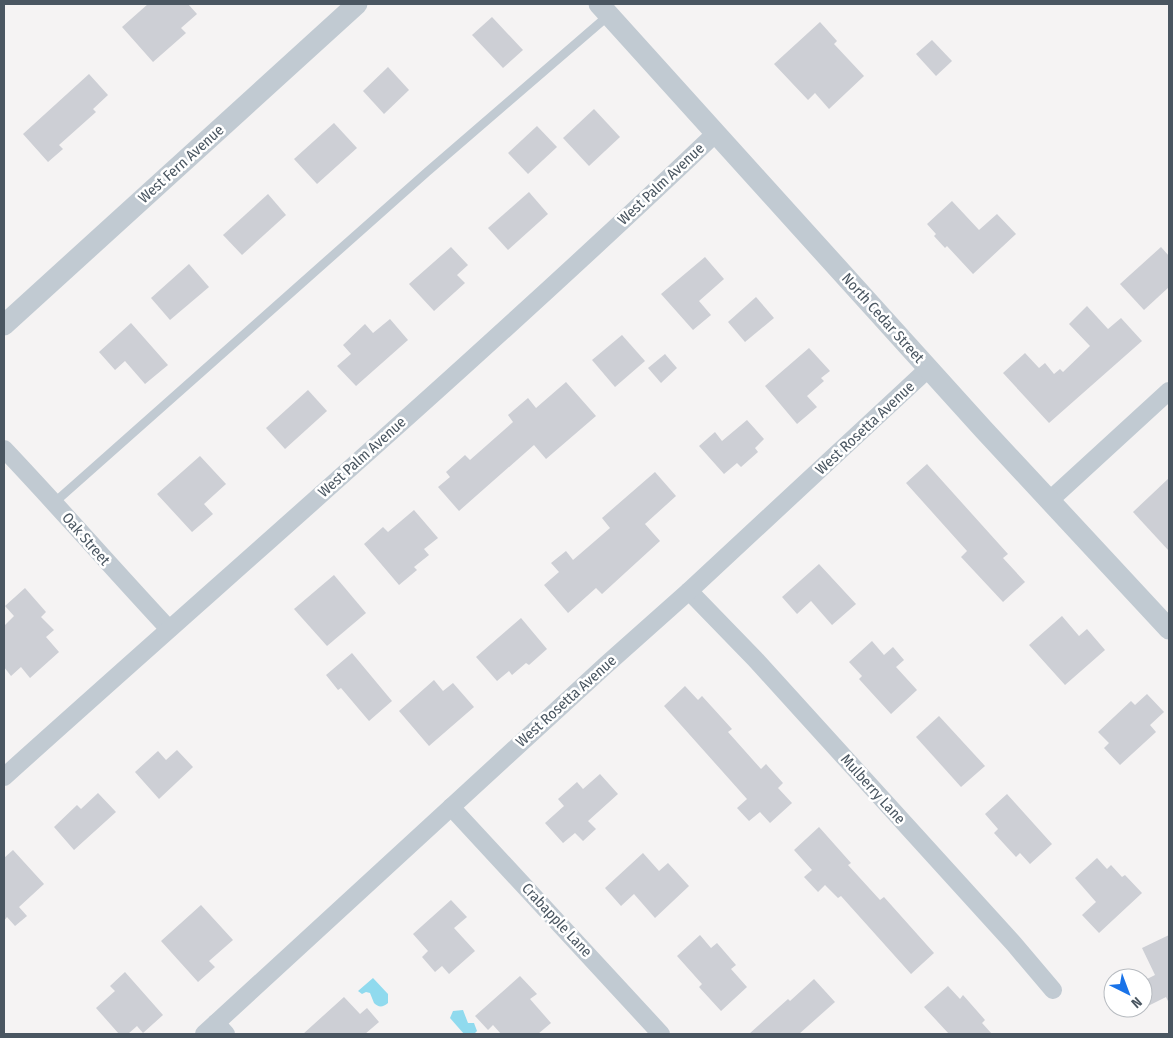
<svg xmlns="http://www.w3.org/2000/svg" width="1173" height="1038" viewBox="0 0 1173 1038" font-family="'Fira Sans Condensed',sans-serif">
  <style>
    .water { fill: #90daee }
    .building { fill: #cdcfd5 }
    .lines { fill: none; stroke-linecap: round; stroke-linejoin: round }
    .service { stroke: #c1cad2; stroke-width: 9 }
    .minor { stroke: #c1cad2; stroke-width: 18 }
    .tertiary { stroke: #c1cad2; stroke-width: 21 }
    .labels { text-anchor: middle; dominant-baseline: central; stroke-width: 5; stroke-linejoin: round; paint-order: stroke }
    .street-label { font-size: 15px; fill: #4a5661; stroke: #fff }
  </style>
  <rect width="100%" height="100%" fill="#f5f3f3"/>
  <g class="water">
    <path d="M373 978 388 994V1003C383 1007 379 1008 374 1003L370 993 366 992 362 994 358 991Z"/>
    <polygon points="463,1010 468,1023 474,1023 477,1031 474,1034 464,1034 450,1018 453,1011"/>
  </g>
  <g class="building">
    <polygon points="148,4 188,4 197,14 181,28 186,33 153,62 122,27"/>
    <polygon points="492,17 523,50 503,68 472,35"/>
    <polygon points="820,22 837,41 834,44 864,76 829,109 815,93 808,100 774,64"/>
    <polygon points="932,40 952,61 936,76 916,54"/>
    <polygon points="388,67 409,90 384,114 363,91"/>
    <polygon points="89,74 108,95 93,109 96,112 59,145 63,149 48,162 23,134"/>
    <polygon points="594,109 620,137 589,166 563,138"/>
    <polygon points="334,123 357,148 317,184 294,159"/>
    <polygon points="537,126 557,147 528,174 508,153"/>
    <polygon points="529,192 548,214 508,250 488,228"/>
    <polygon points="268,194 286,215 242,255 223,235"/>
    <polygon points="952,201 979,230 997,214 1016,234 973,274 947,246 945,248 934,236 936,234 927,224"/>
    <polygon points="451,247 468,265 457,275 465,283 434,311 409,284"/>
    <polygon points="1161,247 1169,256 1169,287 1144,310 1120,284"/>
    <polygon points="705,257 724,279 699,301 711,315 693,330 661,294"/>
    <polygon points="189,264 209,287 170,320 151,298"/>
    <polygon points="756,297 774,318 745,342 728,322"/>
    <polygon points="1087,306 1108,329 1121,318 1142,341 1049,423 1003,373 1025,353 1039,368 1045,363 1054,374 1060,369 1063,372 1090,346 1069,324"/>
    <polygon points="390,319 408,340 356,386 337,366 351,354 343,345 365,324 373,333"/>
    <polygon points="131,323 168,365 145,384 125,361 115,370 99,352"/>
    <polygon points="622,335 645,361 615,387 592,360"/>
    <polygon points="809,348 830,371 821,378 824,381 807,396 817,407 797,424 765,386"/>
    <polygon points="665,354 677,368 661,383 648,368"/>
    <polygon points="566,382 596,416 546,459 534,445 459,511 438,487 450,477 446,472 465,455 470,460 513,422 508,415 528,398 536,408"/>
    <polygon points="308,390 327,411 285,449 266,428"/>
    <polygon points="747,420 764,439 755,448 758,452 741,467 737,463 724,474 699,446 715,432 722,441"/>
    <polygon points="200,456 226,484 204,504 213,514 192,532 157,494"/>
    <polygon points="927,464 1008,554 1003,558 1025,582 1003,602 961,557 967,551 906,483"/>
    <polygon points="655,472 676,496 645,524 660,541 602,594 596,588 568,613 544,585 559,572 551,563 566,551 573,560 610,528 602,518"/>
    <polygon points="1169,478 1169,551 1133,512"/>
    <polygon points="414,510 438,538 424,549 429,555 414,567 417,570 399,585 364,544 383,527 388,532"/>
    <polygon points="819,564 856,604 832,625 811,601 797,614 782,597"/>
    <polygon points="334,575 366,613 327,646 294,609"/>
    <polygon points="25,588 46,612 41,617 54,630 46,637 59,652 30,678 21,667 11,676 4,667 4,626 14,616 5,606"/>
    <polygon points="1062,616 1079,636 1087,629 1105,650 1065,685 1029,645"/>
    <polygon points="521,618 547,649 529,665 526,663 512,675 509,671 497,681 476,657"/>
    <polygon points="872,641 884,655 893,647 904,660 896,667 917,690 891,714 859,679 862,676 849,662"/>
    <polygon points="352,653 392,701 369,721 341,688 338,690 326,675"/>
    <polygon points="434,680 443,691 453,683 474,707 429,746 399,711"/>
    <polygon points="685,686 698,700 702,696 732,729 728,732 761,769 766,764 783,783 778,788 792,803 770,823 760,812 749,821 737,808 747,799 664,706"/>
    <polygon points="1147,694 1164,712 1150,725 1156,732 1120,765 1104,748 1109,743 1098,732 1131,701 1135,705"/>
    <polygon points="939,716 985,766 961,787 916,737"/>
    <polygon points="177,750 193,767 159,799 135,772 158,751 166,760"/>
    <polygon points="600,774 618,794 588,821 596,829 583,841 575,833 563,843 545,823 564,806 558,799 577,782 583,789"/>
    <polygon points="98,793 116,812 74,850 54,827 77,805 81,809"/>
    <polygon points="1007,794 1052,844 1030,864 1020,853 1016,857 994,833 998,829 985,814"/>
    <polygon points="819,827 851,863 848,865 880,900 884,897 934,953 911,974 841,896 838,898 825,885 818,892 804,877 812,870 794,850"/>
    <polygon points="13,850 44,884 19,907 27,916 15,926 7,917 4,921 4,858"/>
    <polygon points="643,853 659,871 668,863 689,886 655,918 634,894 621,906 605,888"/>
    <polygon points="1097,858 1107,869 1111,865 1122,877 1125,875 1142,893 1099,933 1082,915 1096,902 1075,878"/>
    <polygon points="451,900 467,917 454,928 475,951 449,974 442,966 435,972 422,957 428,951 413,934"/>
    <polygon points="201,905 233,940 209,961 215,967 198,982 161,941"/>
    <polygon points="700,935 711,948 717,943 736,965 731,969 747,987 721,1011 699,987 702,984 677,956"/>
    <polygon points="1169,935 1169,1003 1166,997 1148,1006 1143,995 1143,981 1155,975 1142,948"/>
    <polygon points="125,972 163,1015 143,1033 137,1026 128,1034 119,1034 96,1008 115,991 110,986"/>
    <polygon points="520,976 537,994 530,999 551,1023 538,1034 501,1034 493,1025 488,1030 475,1016"/>
    <polygon points="814,979 835,1002 799,1034 749,1034 788,999 790,1001"/>
    <polygon points="948,986 960,999 963,995 985,1020 982,1023 992,1034 949,1034 924,1007"/>
    <polygon points="344,997 360,1014 367,1008 379,1022 365,1034 303,1034"/>
  </g>
  <g class="lines">
    <polyline class="service" points="55,502 427,172 609,15"/>
    <g class="minor">
      <path d="M4 449C60 508 113 569 169 629"/>
      <polyline points="1050,500 1169,391"/>
      <polyline points="689,591 755,659 1014,944 1053,990"/>
      <path d="M4 777C242 563 484 354 716 133"/>
      <polyline points="451,807 661,1034"/>
      <polyline points="216,1023 226,1034"/>
      <polyline points="204,1034 607,664 689,591 929,368"/>
    </g>
    <g class="tertiary">
      <polyline points="599,4 984,430 1169,629"/>
      <polyline points="4,325 357,4"/>
    </g>
  </g>
  <g class="labels">
    <g class="street-label">
      <text transform="translate(181 164) rotate(-42)">West Fern Avenue</text>
      <text transform="translate(661 184) rotate(-43)">West Palm Avenue</text>
      <text transform="translate(883 318) rotate(48)">North Cedar Street</text>
      <text transform="translate(865 428) rotate(-43)">West Rosetta Avenue</text>
      <text transform="translate(362 457) rotate(-42)">West Palm Avenue</text>
      <text transform="translate(86 539) rotate(49)">Oak Street</text>
      <text transform="translate(566 701) rotate(-42)">West Rosetta Avenue</text>
      <text transform="translate(873 789) rotate(48)">Mulberry Lane</text>
      <text transform="translate(557 920) rotate(47)">Crabapple Lane</text>
    </g>
  </g>
  <rect width="1173" height="1038" fill="none" stroke="#4a5661" stroke-width="10"/>
  <g transform="translate(1128 993) rotate(138)"><circle r="24" fill="#ffffff" stroke="#b7bbc0"/>
  <path d="M0-4L9 19L0 12L-9 19Z" fill="#1a73e8"/>
  <text y="-8" font-size="14" font-weight="bold" text-anchor="middle" fill="#4a5661">N</text>
  </g>
</svg>
